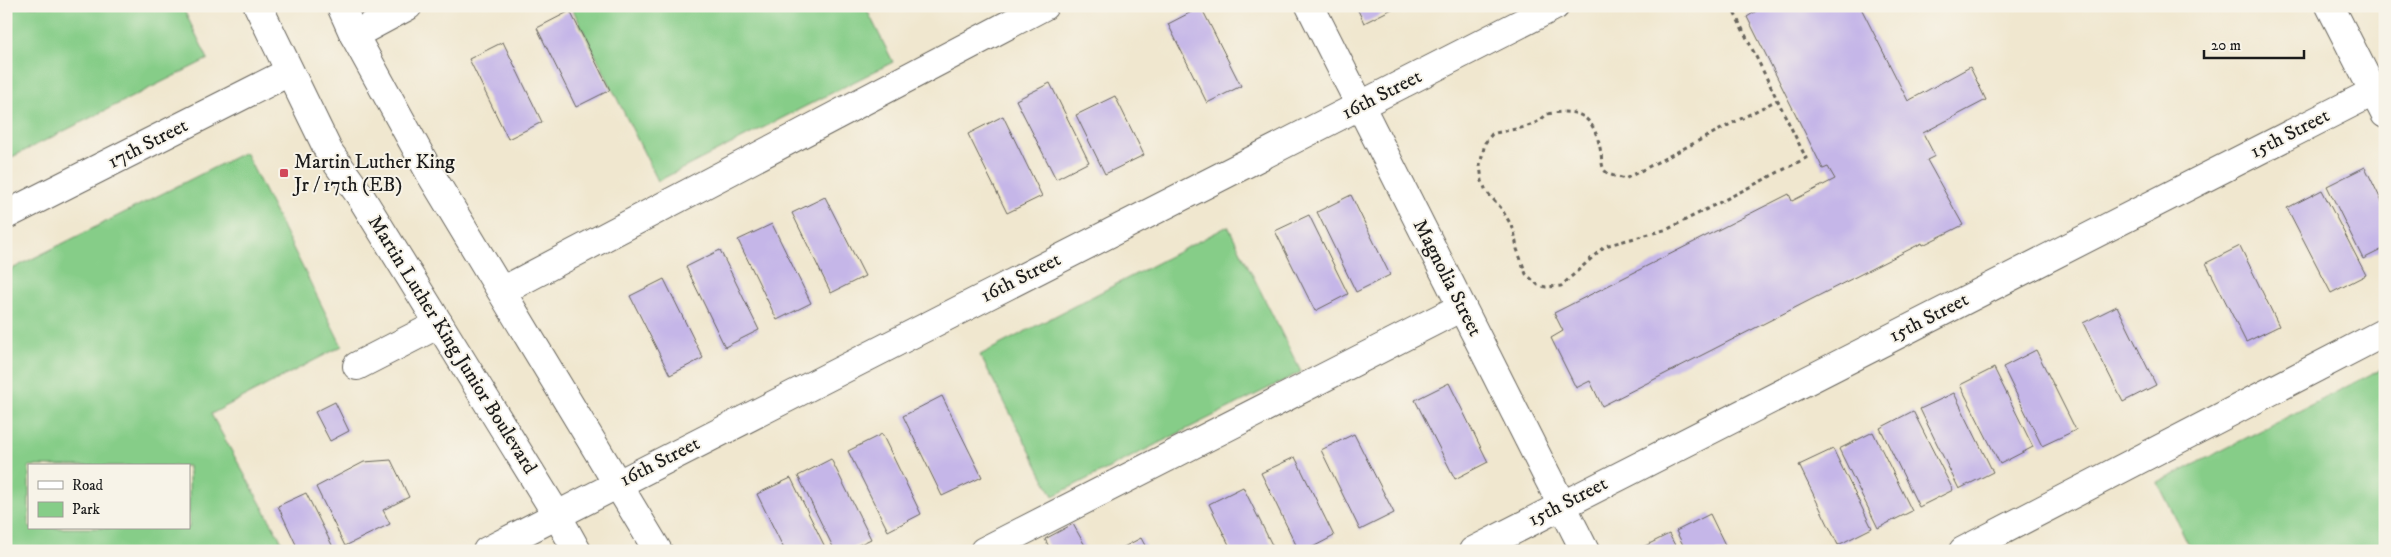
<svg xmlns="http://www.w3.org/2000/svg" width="2391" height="557" viewBox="0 0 2391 557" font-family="'IM FELL DW Pica',serif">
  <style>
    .green { fill: #86cd88; stroke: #517452; fill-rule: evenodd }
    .building { fill: #c5b6e8 }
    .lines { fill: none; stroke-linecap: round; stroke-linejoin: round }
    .minor-casing { stroke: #66635b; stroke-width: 30 }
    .major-casing { stroke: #66635b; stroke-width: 30 }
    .path { stroke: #66635b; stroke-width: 3; stroke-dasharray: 4 4; stroke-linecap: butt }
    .minor { stroke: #fff; stroke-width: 28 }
    .major { stroke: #fff; stroke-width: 28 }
    .poi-dot { fill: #d1495b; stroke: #f7f3e8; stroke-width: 2 }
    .labels { text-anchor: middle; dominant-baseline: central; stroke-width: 4; stroke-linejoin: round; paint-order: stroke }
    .street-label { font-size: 20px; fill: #1c1c1c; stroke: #f7f3e8 }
    .poi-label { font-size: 20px; fill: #1c1c1c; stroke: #f7f3e8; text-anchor: start }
  </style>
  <rect width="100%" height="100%" fill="#f7f3e8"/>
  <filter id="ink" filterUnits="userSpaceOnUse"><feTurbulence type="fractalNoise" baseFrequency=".02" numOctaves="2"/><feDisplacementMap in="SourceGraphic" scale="10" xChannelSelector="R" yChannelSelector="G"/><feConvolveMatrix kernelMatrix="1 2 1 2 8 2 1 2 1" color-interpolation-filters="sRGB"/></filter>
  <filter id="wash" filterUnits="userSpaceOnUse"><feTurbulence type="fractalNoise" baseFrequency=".0096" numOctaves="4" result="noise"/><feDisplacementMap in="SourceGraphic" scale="20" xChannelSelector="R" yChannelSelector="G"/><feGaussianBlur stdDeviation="1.12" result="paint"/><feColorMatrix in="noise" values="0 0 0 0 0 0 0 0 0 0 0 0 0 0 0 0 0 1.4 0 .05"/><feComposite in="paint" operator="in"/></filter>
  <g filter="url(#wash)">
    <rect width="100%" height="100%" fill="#f0e7cf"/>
    <g class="green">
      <polygon points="6,6 182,6 208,59 6,160"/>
      <polygon points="571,6 865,6 893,62 658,181"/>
      <path d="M245 152 342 346 211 414 287 551H6V272ZM29 466H189V528H29Z"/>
      <polygon points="1228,226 1301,372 1053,496 980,355"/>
      <polygon points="2385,367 2385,551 2192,551 2158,483"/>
    </g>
    <g id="blocks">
      <g class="building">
        <polygon points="1356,6 1398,6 1364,23"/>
        <polygon points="1764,6 1860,6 1908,101 1970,67 1986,100 1923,133 1935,156 1927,160 1963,225 1923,245 1922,243 1602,406 1590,381 1576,388 1551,338 1563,331 1554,313 1789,194 1792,201 1835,179 1828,167 1823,169 1747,17"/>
        <polygon points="1201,7 1241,86 1207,103 1168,24"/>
        <polygon points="570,11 610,90 576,107 537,28"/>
        <polygon points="503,42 542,122 508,139 469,59"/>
        <polygon points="1050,83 1089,162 1056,179 1016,100"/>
        <polygon points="1115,96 1144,155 1105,174 1076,115"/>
        <polygon points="1003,116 1042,196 1007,213 968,134"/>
        <polygon points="2365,167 2385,208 2385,248 2363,259 2327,186"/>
        <polygon points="2322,190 2366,275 2331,293 2287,208"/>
        <polygon points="1351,195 1390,275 1356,292 1317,212"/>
        <polygon points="825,197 865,276 831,293 792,213"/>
        <polygon points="1309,215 1348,294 1315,311 1275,231"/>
        <polygon points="772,224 811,303 777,320 738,240"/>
        <polygon points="2240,246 2279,326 2246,342 2206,263"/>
        <polygon points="720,250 759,330 725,347 686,267"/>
        <polygon points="664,279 703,358 670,375 630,296"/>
        <polygon points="2117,306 2156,385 2123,402 2083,323"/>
        <polygon points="2036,350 2076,430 2042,446 2003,367"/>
        <polygon points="1994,368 2033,447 2000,464 1960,385"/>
        <polygon points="1449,383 1488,462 1455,479 1415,400"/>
        <polygon points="1954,393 1993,472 1959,489 1920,409"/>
        <polygon points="942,396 982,477 942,496 903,416"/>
        <polygon points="335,402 349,431 330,441 315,412"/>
        <polygon points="1913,411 1953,490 1919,507 1880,428"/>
        <polygon points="1873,432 1912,511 1878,528 1839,449"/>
        <polygon points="882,434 921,514 888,531 848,451"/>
        <polygon points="1354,434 1394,513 1360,530 1321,450"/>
        <polygon points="1833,449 1872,528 1838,545 1799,465"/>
        <polygon points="1295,457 1334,536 1305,551 1299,551 1261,473"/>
        <polygon points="831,459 871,539 846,551 835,551 798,476"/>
        <polygon points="391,460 409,497 383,510 390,524 345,546 316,487 364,462"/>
        <polygon points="791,478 827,551 785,551 757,494"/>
        <polygon points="1243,487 1275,551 1232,551 1209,504"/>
        <polygon points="306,493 335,551 299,551 278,506"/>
        <polygon points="1710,514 1728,551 1686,551 1676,531"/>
        <polygon points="1073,524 1088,551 1051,551 1045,539"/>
        <polygon points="1669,534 1678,551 1635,551"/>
        <polygon points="1141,538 1148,551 1116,551"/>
      </g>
    </g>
  </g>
  <g filter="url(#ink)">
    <use href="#blocks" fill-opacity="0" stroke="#66635b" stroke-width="1"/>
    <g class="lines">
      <g class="minor-casing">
        <g id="minor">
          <polyline points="1310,6 1585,551"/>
          <polyline points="2330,6 2385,114"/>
          <polyline points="354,35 408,6"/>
          <polyline points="6,215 289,72"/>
          <polyline points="502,291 1044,6"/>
          <polyline points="357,366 439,324"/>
          <polyline points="487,551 1555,6"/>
          <polyline points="984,551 1462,307"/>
          <polyline points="1473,551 2385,86"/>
          <polyline points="1963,551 2385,332"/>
        </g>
      </g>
      <g class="major-casing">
        <g id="major">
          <polyline points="258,6 329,152 359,194 557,515 577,551"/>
          <polyline points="341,6 354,35 431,175 658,551"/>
        </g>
      </g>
      <path class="path" d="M1731 6 1806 158 1668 229 1605 246 1561 286 1546 287 1538 285 1526 274 1517 249 1514 230 1501 208 1486 191 1482 181 1480 165 1485 143 1492 134C1512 128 1532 130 1547 114 1583 107 1595 119 1601 153 1602 160 1601 167 1606 172 1611 176 1619 177 1625 179L1777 100"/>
      <use href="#minor" class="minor"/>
      <use href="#major" class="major"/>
    </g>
  </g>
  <rect class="poi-dot" x="279" y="168" width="10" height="10" rx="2.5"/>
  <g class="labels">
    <g class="street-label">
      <text transform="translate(1382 95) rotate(-27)">16th Street</text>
      <text transform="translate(2290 134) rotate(-27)">15th Street</text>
      <text transform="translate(148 144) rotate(-27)">17th Street</text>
      <text transform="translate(1021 278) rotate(-27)">16th Street</text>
      <text transform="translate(1447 278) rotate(63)">Magnolia Street</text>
      <text transform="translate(1929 318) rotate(-27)">15th Street</text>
      <text transform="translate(452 345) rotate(58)">Martin Luther King Junior Boulevard</text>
      <text transform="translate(660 462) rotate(-27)">16th Street</text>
      <text transform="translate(1568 502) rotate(-27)">15th Street</text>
    </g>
    <g class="poi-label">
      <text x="294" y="162">Martin Luther King<tspan x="294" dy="23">Jr / 17th (EB)</tspan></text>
    </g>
  </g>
  <rect width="2391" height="557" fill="none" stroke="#f7f3e8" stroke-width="25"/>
  <rect x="28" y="464" width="162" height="65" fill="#f7f3e8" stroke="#9f9d96"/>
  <rect x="38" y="481" width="25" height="8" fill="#ffffff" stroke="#9f9d96"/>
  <text x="72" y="490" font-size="15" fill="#1c1c1c">Road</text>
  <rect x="38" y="502" width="25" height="15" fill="#86cd88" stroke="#9f9d96"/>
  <text x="72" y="514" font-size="15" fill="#1c1c1c">Park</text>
  <path d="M2204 50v8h100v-8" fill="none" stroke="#1c1c1c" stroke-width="2.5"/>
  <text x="2211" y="50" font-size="15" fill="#1c1c1c" stroke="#f7f3e8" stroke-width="4" paint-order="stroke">20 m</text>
</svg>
